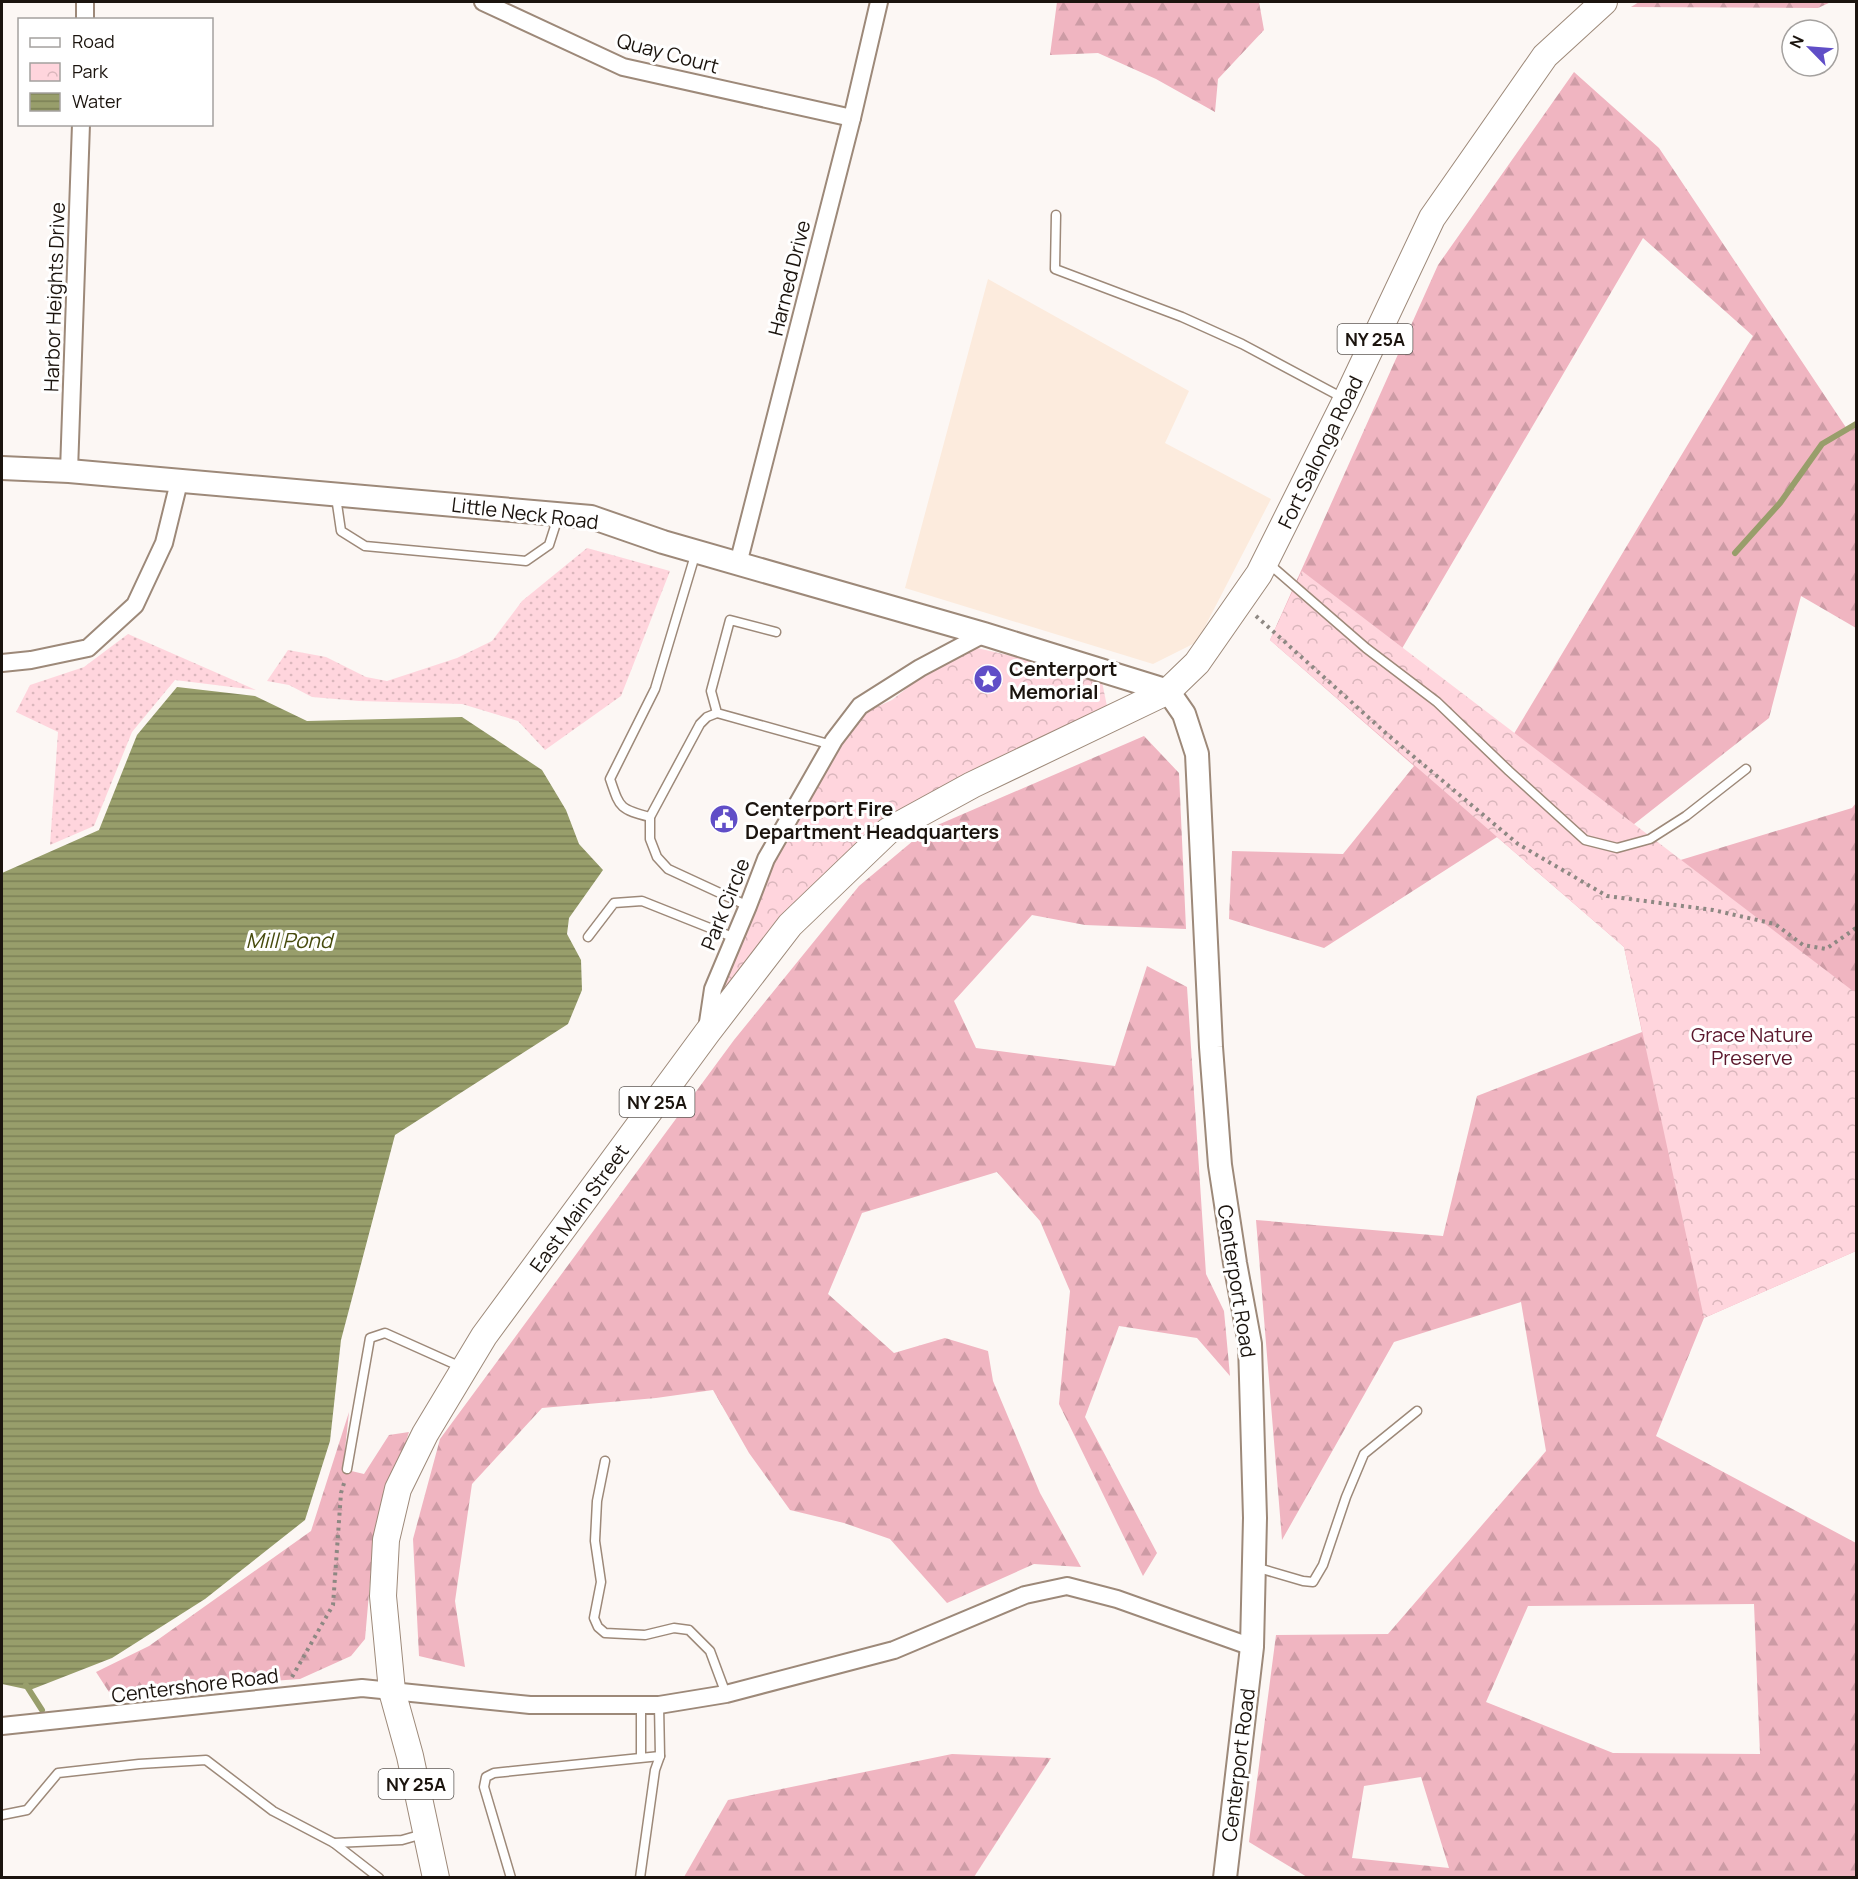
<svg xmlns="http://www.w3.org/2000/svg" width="1858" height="1879" viewBox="0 0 1858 1879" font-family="Manrope,sans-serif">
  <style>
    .built { fill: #fcebdd }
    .grass { fill: url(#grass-dots) }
    .forest { fill: url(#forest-firs); fill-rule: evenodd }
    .park { fill: url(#park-crowns) }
    .water { fill: url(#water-rules) }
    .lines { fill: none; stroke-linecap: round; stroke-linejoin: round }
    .stream { stroke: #989e6b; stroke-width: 6 }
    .lane-casing { stroke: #9d8979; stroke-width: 11 }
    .street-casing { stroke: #9d8979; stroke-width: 20 }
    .secondary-casing { stroke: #9d8979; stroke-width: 26 }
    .primary-casing { stroke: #9d8979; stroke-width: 28 }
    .path { stroke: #8e8883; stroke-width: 4; stroke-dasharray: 3 4.5; stroke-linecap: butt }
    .lane { stroke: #fff; stroke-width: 8 }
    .street { stroke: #fff; stroke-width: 16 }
    .secondary { stroke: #fff; stroke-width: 22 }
    .primary { stroke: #fff; stroke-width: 26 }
    .labels { text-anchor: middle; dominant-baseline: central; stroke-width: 6; stroke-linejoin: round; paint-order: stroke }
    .shield { fill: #fff; stroke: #5f5a56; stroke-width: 1.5 }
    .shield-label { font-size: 18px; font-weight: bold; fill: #1b140e }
    .street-label { font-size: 20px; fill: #1b140e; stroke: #fff }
    .poi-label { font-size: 20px; font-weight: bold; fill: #1b140e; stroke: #fff; text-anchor: start }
    .park-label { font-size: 20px; fill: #5b172c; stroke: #fff }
    .water-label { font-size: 21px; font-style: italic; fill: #474b0e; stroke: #fff }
  </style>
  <defs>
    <pattern id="grass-dots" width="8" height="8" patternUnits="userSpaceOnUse" patternTransform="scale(1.5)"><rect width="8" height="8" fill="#ffd5dd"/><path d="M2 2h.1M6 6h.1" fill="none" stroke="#dab6bc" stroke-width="1.8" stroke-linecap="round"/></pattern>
    <pattern id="forest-firs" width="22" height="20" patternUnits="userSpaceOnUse" patternTransform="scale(1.5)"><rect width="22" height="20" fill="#f0b5c1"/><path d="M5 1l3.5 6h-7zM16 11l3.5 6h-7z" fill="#cd9ba5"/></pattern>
    <pattern id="park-crowns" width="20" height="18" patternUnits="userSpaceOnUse" patternTransform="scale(1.5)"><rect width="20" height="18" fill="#ffd5dd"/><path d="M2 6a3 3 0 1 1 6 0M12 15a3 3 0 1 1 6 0" fill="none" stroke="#dab6bc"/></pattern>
    <pattern id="water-rules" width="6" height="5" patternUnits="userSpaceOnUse" patternTransform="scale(1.5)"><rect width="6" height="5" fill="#989e6b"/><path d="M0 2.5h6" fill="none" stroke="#7b8056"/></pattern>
  </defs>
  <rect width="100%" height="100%" fill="#fcf7f4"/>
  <polygon class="built" points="988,279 1189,391 1165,443 1271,499 1197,642 1153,664 905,588"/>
  <g class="grass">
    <polygon points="587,548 670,571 621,696 545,750 518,721 462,704 359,701 312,697 289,685 267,681 288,650 326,657 366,677 387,681 457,658 492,641 522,601"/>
    <polygon points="128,634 256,690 175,680 132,732 94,826 50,845 58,732 16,712 30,685 84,667"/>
  </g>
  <g class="forest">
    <polygon points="1057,2 1259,2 1264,30 1218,79 1215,112 1156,79 1098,53 1050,55"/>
    <polygon points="1639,2 1831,2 1818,8 1631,7"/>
    <path d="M1574 72 1659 148 1847 429 1856 428V628L1801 596 1769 718 1624 832 1651 869 1852 808 1856 803V1251L1704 1318 1656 1436 1856 1543V1877H1307L1249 1842 1276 1635 1388 1634 1546 1451 1521 1302 1394 1342 1282 1540 1256 1220 1443 1236 1477 1096 1642 1032 1624 947 1497 837 1324 948 1229 919 1232 851 1343 854 1414 766 1270 640 1438 265ZM1643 238 1753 336 1512 737 1390 669ZM1754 1604 1760 1754 1613 1753 1486 1702 1528 1606ZM1421 1777 1449 1868 1352 1858 1364 1786Z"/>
    <polygon points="1144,736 1179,773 1186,929 1085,925 1032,915 954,1001 976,1048 1115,1066 1147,966 1187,987 1206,1274 1224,1311 1230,1376 1197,1338 1119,1326 1085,1417 1157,1553 1143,1576 1059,1404 1070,1291 1040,1221 997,1172 862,1213 828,1294 894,1353 945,1338 988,1351 993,1381 1040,1493 1081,1567 1034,1564 947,1603 890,1539 844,1523 790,1510 749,1453 713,1390 656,1398 542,1408 472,1484 455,1601 465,1667 419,1656 413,1539 440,1439 734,1040 859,886 926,830"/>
    <polygon points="349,1412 343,1469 364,1474 389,1435 409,1432 373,1548 365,1639 351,1656 300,1679 109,1692 96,1672 149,1646 311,1531"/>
    <polygon points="952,1754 1051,1758 974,1877 684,1877 728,1800"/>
  </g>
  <g class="park">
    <polygon points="1302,571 1853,991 1856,990 1856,1251 1704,1318 1624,947 1270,640"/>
    <polygon points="977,648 1038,662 1102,682 1108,711 889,822 714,1015 717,993 769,865 861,714 892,700 912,684 950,661"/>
  </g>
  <polygon class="water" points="177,687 255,696 307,721 462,717 542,770 566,810 579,844 603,870 569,918 567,934 581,960 582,990 568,1024 395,1135 341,1340 330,1441 305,1520 205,1599 112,1658 30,1690 2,1684 2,873 99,830 137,735"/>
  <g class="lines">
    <g class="stream">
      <polyline points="1735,553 1780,503 1822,444 1856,424"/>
      <polyline points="26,1685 42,1710"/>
    </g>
    <g class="lane-casing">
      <g id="lane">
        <polyline points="1056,215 1055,269 1182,317 1242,344 1343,398"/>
        <polyline points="336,497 341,531 365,546 526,561 549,545 558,517"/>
        <polyline points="1268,563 1366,648 1437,702 1509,771 1585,840 1617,848 1650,839 1686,816 1746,769"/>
        <polyline points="776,632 730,620 711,691 717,713 832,745"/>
        <polyline points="717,713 707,717 700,724 650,817 650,839 657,857 668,869 748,906"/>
        <path d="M650 817C619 809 620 808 610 779L655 689 696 552"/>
        <polyline points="588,937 614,903 642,901 735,938"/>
        <polyline points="605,1461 597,1501 595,1541 601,1582 594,1618 598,1627 605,1633 645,1635 674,1628 689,1630 710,1651 726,1694"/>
        <polyline points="347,1469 370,1338 385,1333 461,1367"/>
        <polyline points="1255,1567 1303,1581 1313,1582 1323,1565 1346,1497 1364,1454 1417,1411"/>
        <polyline points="641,1757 641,1705"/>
        <polyline points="2,1815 27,1810 58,1773 139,1764 206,1760 273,1811 334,1843 379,1878"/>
        <polyline points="334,1843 402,1840 423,1834"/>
        <polyline points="511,1878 484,1787 486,1777 494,1773 660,1756"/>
        <polyline points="640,1878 655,1770 660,1756 659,1705"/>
      </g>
    </g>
    <g class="street-casing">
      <g id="street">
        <polyline points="483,2 623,67 852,118"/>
        <polyline points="85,20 85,2"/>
        <polyline points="69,471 81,124"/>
        <polyline points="738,564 852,118 879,2"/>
        <polyline points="2,663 31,660 88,648 135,605 164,543 179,482"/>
        <polyline points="707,1029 713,989 748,906 766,859 834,740 860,706 920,668 984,634"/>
        <polyline points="2,1726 362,1688 530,1705 659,1705 726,1694 894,1650 1025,1595 1067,1586 1117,1599 1252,1647"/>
      </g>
    </g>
    <g class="secondary-casing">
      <polyline id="secondary" points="2,468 69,471 591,517 663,542 984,634 1168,691 1184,714 1197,754 1211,1047 1220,1165 1235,1263 1250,1344 1255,1518 1252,1647 1225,1878"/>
    </g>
    <g class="primary-casing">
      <polyline id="primary" points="436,1878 410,1756 392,1691 383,1596 386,1540 398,1489 425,1434 484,1336 707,1033 790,925 888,831 972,785 1168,691 1197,663 1259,574 1346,400 1432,218 1545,56 1604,2"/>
    </g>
    <g class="path">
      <polyline points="1256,616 1388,735 1518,844 1607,896 1713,910 1775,924 1803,945 1826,949 1856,928"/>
      <polyline points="292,1677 333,1605 341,1493 345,1480"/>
    </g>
    <use href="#lane" class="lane"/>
    <use href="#street" class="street"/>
    <use href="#secondary" class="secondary"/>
    <use href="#primary" class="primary"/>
  </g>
  <defs>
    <g id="sight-disc" transform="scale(1.5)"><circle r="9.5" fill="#604ec7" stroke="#fff"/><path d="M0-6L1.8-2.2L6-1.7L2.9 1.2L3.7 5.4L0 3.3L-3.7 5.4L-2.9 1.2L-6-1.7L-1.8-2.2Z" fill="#fff"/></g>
    <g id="civic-disc" transform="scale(1.5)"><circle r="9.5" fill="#604ec7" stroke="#fff"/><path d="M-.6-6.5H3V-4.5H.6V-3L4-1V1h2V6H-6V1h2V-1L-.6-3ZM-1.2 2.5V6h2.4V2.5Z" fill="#fff"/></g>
  </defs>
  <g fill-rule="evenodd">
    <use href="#sight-disc" x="988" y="679"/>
    <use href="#civic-disc" x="724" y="819"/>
  </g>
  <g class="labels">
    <g class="shield">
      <rect x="1337.5" y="324" width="75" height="30" rx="4.5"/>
      <rect x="619.5" y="1087" width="75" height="30" rx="4.5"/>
      <rect x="378.5" y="1769" width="75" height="30" rx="4.5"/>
    </g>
    <g class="shield-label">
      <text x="1375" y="339">NY 25A</text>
      <text x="657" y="1102">NY 25A</text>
      <text x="416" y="1784">NY 25A</text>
    </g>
    <g class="street-label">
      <text transform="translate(668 53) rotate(15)">Quay Court</text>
      <text transform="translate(789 278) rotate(-76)">Harned Drive</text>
      <text transform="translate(54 297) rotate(-88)">Harbor Heights Drive</text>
      <text transform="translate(1320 452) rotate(-64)">Fort Salonga Road</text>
      <text transform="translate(525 513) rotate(7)">Little Neck Road</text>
      <text transform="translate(725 904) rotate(-68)">Park Circle</text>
      <text transform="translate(579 1208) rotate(-54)">East Main Street</text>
      <text transform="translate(1237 1281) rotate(81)">Centerport Road</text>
      <text transform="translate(195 1685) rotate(-7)">Centershore Road</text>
      <text transform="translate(1238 1765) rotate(-83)">Centerport Road</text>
    </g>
    <g class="poi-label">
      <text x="1009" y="668">Centerport<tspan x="1009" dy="23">Memorial</tspan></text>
      <text x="745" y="808">Centerport Fire<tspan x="745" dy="23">Department Headquarters</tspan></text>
    </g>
    <g class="park-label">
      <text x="1752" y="1034">Grace Nature<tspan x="1752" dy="23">Preserve</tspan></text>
    </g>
    <g class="water-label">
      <text x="289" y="940">Mill Pond</text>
    </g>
  </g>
  <rect width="1858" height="1879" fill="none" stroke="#1b140e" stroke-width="6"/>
  <rect x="18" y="18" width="195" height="108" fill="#ffffff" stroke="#a4a19f" stroke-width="1.5"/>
  <rect x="30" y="38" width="30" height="9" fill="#ffffff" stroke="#a4a19f" stroke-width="1.5"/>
  <text x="72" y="48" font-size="18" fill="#1b140e">Road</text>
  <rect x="30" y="63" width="30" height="18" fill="url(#park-crowns)" stroke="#a4a19f" stroke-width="1.5"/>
  <text x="72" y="78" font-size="18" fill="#1b140e">Park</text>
  <rect x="30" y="93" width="30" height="18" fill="url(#water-rules)" stroke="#a4a19f" stroke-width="1.5"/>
  <text x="72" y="108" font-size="18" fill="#1b140e">Water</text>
  <g transform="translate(1810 48) rotate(295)"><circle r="28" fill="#ffffff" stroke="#a4a19f" stroke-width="1.5"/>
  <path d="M0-4.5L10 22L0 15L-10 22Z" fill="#604ec7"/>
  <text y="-9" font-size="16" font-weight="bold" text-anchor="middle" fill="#1b140e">N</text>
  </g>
</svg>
